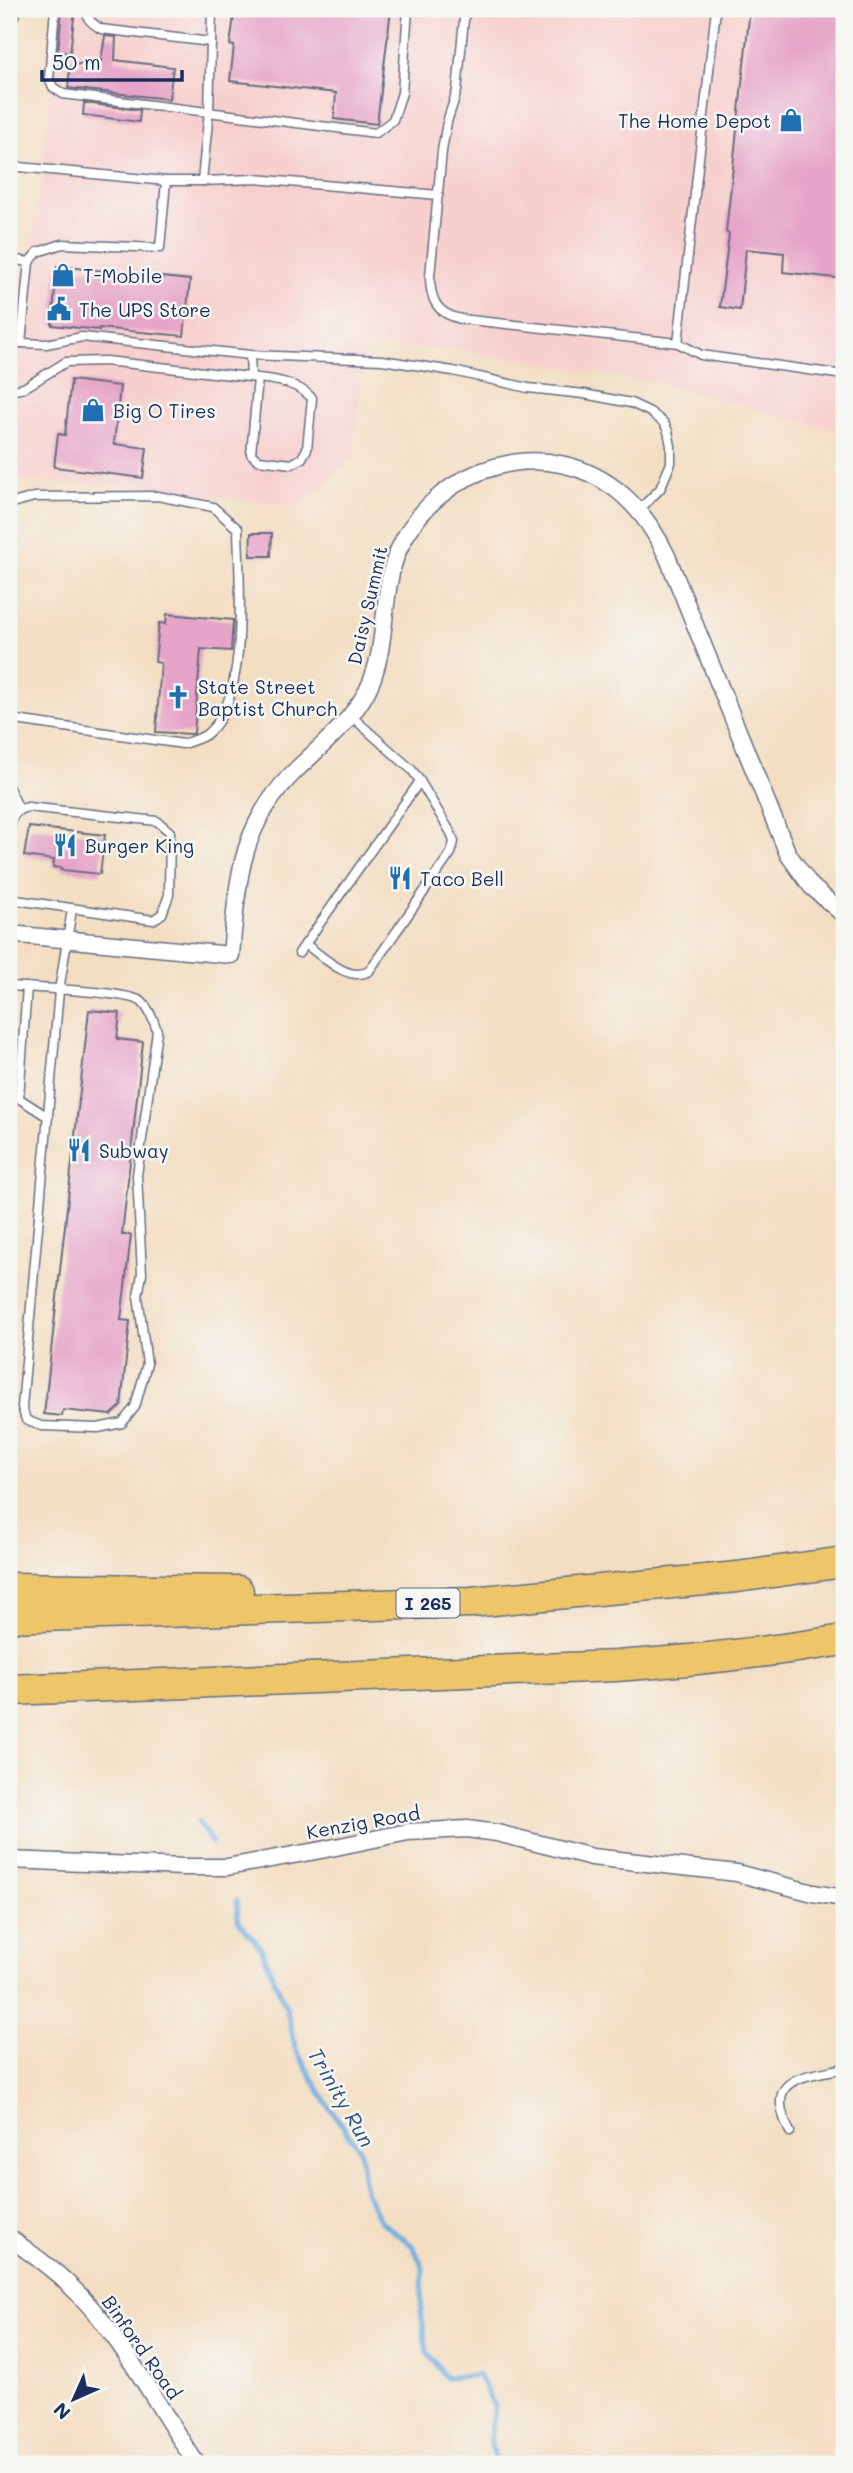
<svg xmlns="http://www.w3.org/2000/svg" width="853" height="2473" viewBox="0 0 853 2473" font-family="Mali,sans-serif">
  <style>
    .built { fill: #f7d0cd }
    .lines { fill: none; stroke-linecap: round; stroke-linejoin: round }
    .stream { stroke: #6bacdf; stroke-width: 5 }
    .building { fill: #e6a4c8 }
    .lane-casing { stroke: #676c81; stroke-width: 11 }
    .street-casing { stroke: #676c81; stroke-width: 19 }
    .secondary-casing { stroke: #676c81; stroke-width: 26 }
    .highway-casing { stroke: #676c81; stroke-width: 33 }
    .lane { stroke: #fff; stroke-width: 8 }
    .street { stroke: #fff; stroke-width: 16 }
    .secondary { stroke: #f7e8c3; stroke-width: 23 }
    .highway { stroke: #ecc669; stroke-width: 30 }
    .labels { text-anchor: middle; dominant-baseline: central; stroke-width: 5; stroke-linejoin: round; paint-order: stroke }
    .shield { fill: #f6f6f2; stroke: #5d6b8a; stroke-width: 2 }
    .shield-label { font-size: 18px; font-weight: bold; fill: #1b2f5e }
    .poi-label { font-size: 19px; fill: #1b2f5e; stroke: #f6f6f2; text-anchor: start }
    .street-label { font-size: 19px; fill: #1b2f5e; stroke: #f6f6f2 }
    .water-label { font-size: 21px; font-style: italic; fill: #335485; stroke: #f6f6f2 }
  </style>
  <rect width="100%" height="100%" fill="#f6f6f2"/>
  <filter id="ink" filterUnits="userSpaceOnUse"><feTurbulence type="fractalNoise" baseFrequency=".0143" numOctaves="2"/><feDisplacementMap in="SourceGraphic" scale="14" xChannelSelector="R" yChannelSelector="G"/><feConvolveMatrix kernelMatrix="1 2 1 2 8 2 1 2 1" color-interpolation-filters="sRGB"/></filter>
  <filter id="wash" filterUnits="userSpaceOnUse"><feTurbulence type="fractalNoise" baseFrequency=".00686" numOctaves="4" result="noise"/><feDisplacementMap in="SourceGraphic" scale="28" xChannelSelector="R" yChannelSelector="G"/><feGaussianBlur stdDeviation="1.57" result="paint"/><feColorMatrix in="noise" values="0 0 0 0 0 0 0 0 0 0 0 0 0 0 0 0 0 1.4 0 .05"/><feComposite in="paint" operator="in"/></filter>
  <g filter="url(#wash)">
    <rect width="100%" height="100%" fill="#f3dec2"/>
    <polygon class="built" points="58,9 844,9 844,433 668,385 462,350 366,346 352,458 301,506 132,487 9,480 9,418 46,135"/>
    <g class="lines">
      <g class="stream">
        <polyline points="198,1822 212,1843"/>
        <polyline points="237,1900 238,1920 261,1948 286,2007 296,2050 327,2104 360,2150 365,2191 380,2221 413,2246 423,2268 421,2312 427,2352 446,2378 478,2375 495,2407 490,2440 497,2464"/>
      </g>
    </g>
    <g id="blocks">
      <g class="building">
        <polygon points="62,9 75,9 70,53 58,52"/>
        <polygon points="235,9 391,9 377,124 334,119 336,93 230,81 234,46 230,45"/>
        <polygon points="750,9 844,9 844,279 783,272 784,253 746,249 740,310 720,307 729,234 726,232"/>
        <polygon points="105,36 116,37 115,60 173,67 169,99 68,88 70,67 88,61 101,61"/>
        <polygon points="84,103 140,110 139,122 83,115"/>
        <polygon points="57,266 190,280 184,336 99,328 99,330 52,325"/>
        <polygon points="71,380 120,386 114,444 147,448 143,478 54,467 58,434 65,435"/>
        <polygon points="251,533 272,533 271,556 250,556"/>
        <polygon points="167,614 233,620 231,651 201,649 194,733 192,734 156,732 161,663 155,662 159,623 166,624"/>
        <polygon points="29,827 105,835 100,874 61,870 62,868 53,867 54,860 24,856"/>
        <polygon points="89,1010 120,1013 117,1039 143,1042 122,1235 131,1235 121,1320 130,1321 121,1406 111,1415 63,1410 62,1416 44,1414"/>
      </g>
    </g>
  </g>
  <g filter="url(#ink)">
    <use href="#blocks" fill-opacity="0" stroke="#676c81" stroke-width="2"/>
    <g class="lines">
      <g class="lane-casing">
        <g id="lane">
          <polyline points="55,9 49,79 53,87 63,94 376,133 393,120 402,93 408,9"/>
          <path d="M87 9C86 20 92 23 101 29L211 42"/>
          <path d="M465 9 457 91 447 122 442 151 430 276C430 300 437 314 461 319L678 343 701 355 844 375"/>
          <polyline points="9,166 166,181 202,181 209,111 212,9"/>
          <polyline points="202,181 255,179 438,195"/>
          <polyline points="9,259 29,262"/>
          <polyline points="9,342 21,343 29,262 38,252 62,244 160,248 166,181"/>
          <polyline points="21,343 46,344 82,337 250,355 382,360 453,371 528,388 584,394 631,403 650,412 664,423 668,431 671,446 671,463 660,489 638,511"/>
          <polyline points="678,343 716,9"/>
          <polyline points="250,355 251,377"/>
          <path d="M9 391 24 388 66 362 106 361 258 378C278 380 297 383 312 398L307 449 302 458 292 464 258 460 251 454 258 378"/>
          <path d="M9 504 34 497 158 496 213 507 238 529C239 580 250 698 208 733 202 739 190 741 183 744L9 719"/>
          <polyline points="9,788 19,809"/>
          <path d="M9 835C11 820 12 810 28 807L157 821 170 832 169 895 162 914 153 920 9 899"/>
          <path d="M305 944C323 956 348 983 369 971L451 853 454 842 451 833 420 781"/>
          <polyline points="299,953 420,781 412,770 350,715"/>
          <path d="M9 986C32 988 130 991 142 1002 150 1010 154 1021 157 1031L137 1175 142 1274 138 1296 147 1364 135 1407 122 1423 98 1428 41 1426 26 1420 22 1407 59 991 72 909"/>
          <polyline points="9,1092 48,1117"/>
          <polyline points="19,1098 27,987"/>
          <path d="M790 2132C762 2077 802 2077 844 2068"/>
        </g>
      </g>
      <g class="street-casing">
        <g id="street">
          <path d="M9 934 231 955C238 879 239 826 296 770 322 745 350 723 367 691 389 649 380 594 398 551 436 464 550 430 624 496 643 513 656 533 667 556L788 854 811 886 844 915"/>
          <polyline points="9,1860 184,1867 227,1867 321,1850 408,1832 467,1829 497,1833 592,1857 737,1873 813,1893 844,1898"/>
          <path d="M9 2237C27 2251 47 2264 64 2280 120 2330 154 2403 197 2464"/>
        </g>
      </g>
      <g class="secondary-casing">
        <polyline id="secondary" points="9,10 9,9"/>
      </g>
      <g class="highway-casing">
        <g id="highway">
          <polyline points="9,1588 238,1591"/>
          <polyline points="9,1617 471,1602 737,1577 844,1562"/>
          <path d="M9 1690 616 1666C693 1661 768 1652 844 1640"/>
        </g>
      </g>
      <use href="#lane" class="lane"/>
      <use href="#street" class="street"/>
      <use href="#secondary" class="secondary"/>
      <use href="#highway" class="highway"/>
    </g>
  </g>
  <defs>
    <g id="shop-bare" transform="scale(1.89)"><path d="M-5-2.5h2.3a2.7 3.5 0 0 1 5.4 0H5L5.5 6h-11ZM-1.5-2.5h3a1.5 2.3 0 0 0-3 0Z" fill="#1f6fb2" stroke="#f6f6f2" stroke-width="2.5" paint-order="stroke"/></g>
    <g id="civic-bare" transform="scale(1.89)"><path d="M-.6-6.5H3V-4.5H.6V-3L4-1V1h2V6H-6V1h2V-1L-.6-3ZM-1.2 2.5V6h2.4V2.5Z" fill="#1f6fb2" stroke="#f6f6f2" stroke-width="2.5" paint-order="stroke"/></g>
    <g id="church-bare" transform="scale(1.89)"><path d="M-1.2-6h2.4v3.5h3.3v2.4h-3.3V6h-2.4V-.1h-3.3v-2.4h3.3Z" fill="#1f6fb2" stroke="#f6f6f2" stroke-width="2.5" paint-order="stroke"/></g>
    <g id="restaurant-bare" transform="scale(1.89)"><path d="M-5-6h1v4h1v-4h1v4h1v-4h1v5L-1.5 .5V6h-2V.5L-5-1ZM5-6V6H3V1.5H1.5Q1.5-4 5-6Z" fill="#1f6fb2" stroke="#f6f6f2" stroke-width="2.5" paint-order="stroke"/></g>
  </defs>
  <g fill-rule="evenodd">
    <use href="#shop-bare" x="791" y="120"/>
    <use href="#shop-bare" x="63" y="275"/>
    <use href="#civic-bare" x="59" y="309"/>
    <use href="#shop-bare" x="93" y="410"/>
    <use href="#church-bare" x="178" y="697"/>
    <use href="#restaurant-bare" x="65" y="845"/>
    <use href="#restaurant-bare" x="400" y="878"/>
    <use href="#restaurant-bare" x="79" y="1150"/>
  </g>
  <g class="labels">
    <rect class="shield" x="396.5" y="1588.5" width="63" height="29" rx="5"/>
    <g class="shield-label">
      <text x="428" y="1603">I 265</text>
    </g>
    <g class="poi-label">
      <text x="771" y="120" text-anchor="end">The Home Depot</text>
      <text x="83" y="275">T-Mobile</text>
      <text x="79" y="309">The UPS Store</text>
      <text x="113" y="410">Big O Tires</text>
      <text x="198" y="686">State Street<tspan x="198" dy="22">Baptist Church</tspan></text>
      <text x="85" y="845">Burger King</text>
      <text x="420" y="878">Taco Bell</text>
      <text x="99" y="1150">Subway</text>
    </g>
    <g class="street-label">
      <text transform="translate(367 605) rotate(-77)">Daisy Summit</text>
      <text transform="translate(363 1822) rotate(-10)">Kenzig Road</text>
      <text transform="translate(142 2347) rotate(55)">Binford Road</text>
    </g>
    <g class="water-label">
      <text transform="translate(342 2097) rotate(60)">Trinity Run</text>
    </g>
  </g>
  <rect width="853" height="2473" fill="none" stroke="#f6f6f2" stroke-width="35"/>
  <g transform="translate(74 2399) rotate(225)" stroke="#f6f6f2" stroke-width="5" paint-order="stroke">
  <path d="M0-5L12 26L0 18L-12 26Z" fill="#1b2f5e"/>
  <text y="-10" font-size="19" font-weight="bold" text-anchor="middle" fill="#1b2f5e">N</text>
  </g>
  <path d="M42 70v10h140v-10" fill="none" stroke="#1b2f5e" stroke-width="3.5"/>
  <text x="52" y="70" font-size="21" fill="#1b2f5e" stroke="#f6f6f2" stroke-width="5" paint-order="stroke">50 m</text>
</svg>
